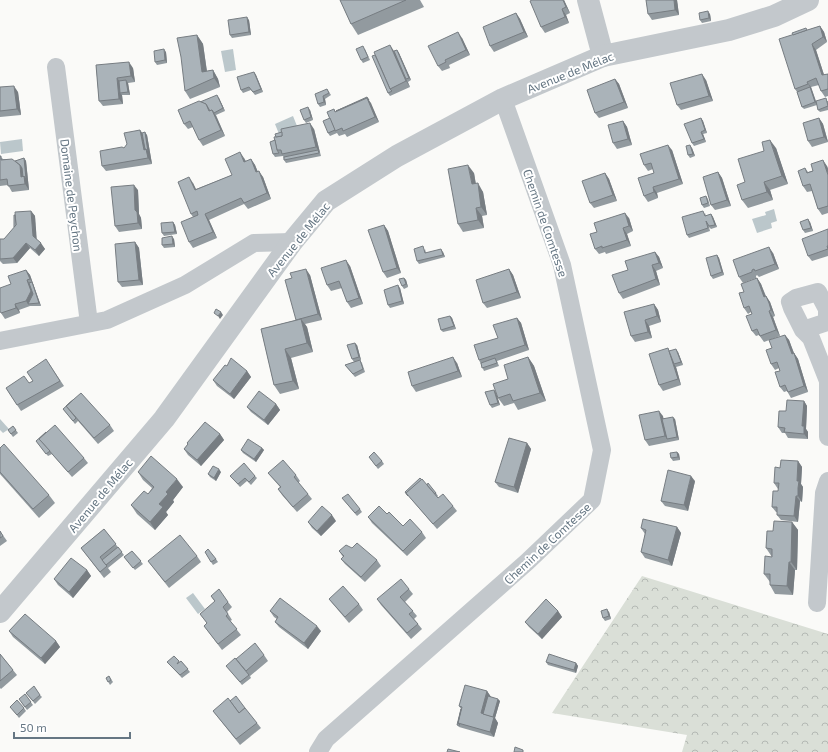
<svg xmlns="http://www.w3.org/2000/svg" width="828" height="752" viewBox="0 0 828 752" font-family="'Exo 2',sans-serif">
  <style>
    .forest { fill: url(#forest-crowns) }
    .water { fill: #bbc7cb }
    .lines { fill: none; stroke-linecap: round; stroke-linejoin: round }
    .minor { stroke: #c3c8cc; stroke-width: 18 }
    .tertiary { stroke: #c3c8cc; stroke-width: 22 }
    .wall { fill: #929a9f }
    .shaded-wall { fill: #777d82 }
    .building { fill: #aab3b9; stroke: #777d82 }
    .labels { text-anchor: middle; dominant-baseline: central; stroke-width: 4; stroke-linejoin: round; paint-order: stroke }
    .street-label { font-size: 12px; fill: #657683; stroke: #fff }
  </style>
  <defs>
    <pattern id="forest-crowns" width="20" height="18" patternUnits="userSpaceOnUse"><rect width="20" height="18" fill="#dadfd7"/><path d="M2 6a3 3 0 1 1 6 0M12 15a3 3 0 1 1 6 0" fill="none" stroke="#b4b9b4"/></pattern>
  </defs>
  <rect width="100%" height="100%" fill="#fafaf8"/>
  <polygon class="forest" points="642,576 828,634 828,752 682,752 687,735 552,713"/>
  <g class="water">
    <polygon points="233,49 236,70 225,72 221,51"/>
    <polygon points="293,116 297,126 279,134 275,124"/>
    <polygon points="22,139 23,151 1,154 0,142"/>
    <polygon points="774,209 777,221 771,223 772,228 757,233 752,219 766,215 765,212"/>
    <polygon points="0,419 9,429 3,433 0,430"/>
    <polygon points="193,593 205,609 198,614 186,598"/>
  </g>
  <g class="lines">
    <g class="minor">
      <polyline points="56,67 89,323"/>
      <polyline points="803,330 827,322 827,309 818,292 796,298 790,302 792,308 803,330 811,338 828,381 828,437"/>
      <polyline points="0,341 107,320 185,285 254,243 292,242"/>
      <polyline points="817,603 824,493 828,481"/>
      <polyline points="318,752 326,739 527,562 592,500 602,450 562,265 503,99"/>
    </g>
    <g class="tertiary">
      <polyline points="588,0 603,56"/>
      <polyline points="0,612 164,419 292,242 326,201 397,156 503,99 603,56 729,30 774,16 808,0"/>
    </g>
  </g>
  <g class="wall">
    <polygon points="340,0 420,0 424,7 358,35 351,24"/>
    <polygon points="564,0 570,13 566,15 569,23 545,33 541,27"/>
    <polygon points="646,0 677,0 679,15 652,20 648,14"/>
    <polygon points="516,13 520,19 528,37 494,52 490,46"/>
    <polygon points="710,14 711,21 702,23 700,20"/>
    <polygon points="249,20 251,35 232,38 230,35"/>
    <polygon points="820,26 824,32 827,42 816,50 824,75 828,74 828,96 825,97 821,91 819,85 811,87 816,101 828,101 828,110 820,112 818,110 817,105 804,109 802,107 797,92 795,89 808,30"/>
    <polygon points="197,35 203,44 207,71 213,70 218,79 220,87 190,99 185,91"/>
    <polygon points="462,38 470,55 449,65 450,68 442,71 438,66"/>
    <polygon points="365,49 370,60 363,63 361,60"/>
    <polygon points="397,50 399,53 411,80 408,82 410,87 390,96 388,93 394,51"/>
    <polygon points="166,52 167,63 157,65 155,62"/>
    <polygon points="96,65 133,68 135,82 128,83 130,95 122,95 123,104 103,106 99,101"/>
    <polygon points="254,72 256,75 263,92 255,95 251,90 243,93 241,90"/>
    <polygon points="615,79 619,84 628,108 599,118 595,113"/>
    <polygon points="706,80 713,101 681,110 677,105"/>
    <polygon points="0,87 18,92 21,115 0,117"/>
    <polygon points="327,89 331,95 325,99 326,105 320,107 318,104"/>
    <polygon points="219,98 225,111 216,115 225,136 203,146 199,140 193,127 188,129 184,124 200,102"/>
    <polygon points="369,100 379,122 347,137 345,134 339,136 337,133 330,136 328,133 330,118 336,111"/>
    <polygon points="310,110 313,120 306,123 304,120"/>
    <polygon points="701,118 703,121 707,133 703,134 706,142 694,146 692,143"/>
    <polygon points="819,118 823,124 828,142 812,147 808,141"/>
    <polygon points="623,121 627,127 632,145 617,149 613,143"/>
    <polygon points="314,129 321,156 286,163 284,160 283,156 275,157 273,154 275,140"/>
    <polygon points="142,133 147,135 152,164 106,171 102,166 124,148"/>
    <polygon points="692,148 695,156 690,158 688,155"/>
    <polygon points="776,148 788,184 770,190 773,200 748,208 742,200 745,182"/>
    <polygon points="672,150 683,184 657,193 658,198 648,202 644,196 654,173 653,169 648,171 644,165"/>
    <polygon points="0,156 3,159 7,159 15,161 24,158 26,161 29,190 12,192 8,185 0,186"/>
    <polygon points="244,158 246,161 251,159 255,165 258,172 263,177 271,199 248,209 244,204 209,220 217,238 193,248 189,242 193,217 191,214 193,183 196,189 232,175"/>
    <polygon points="827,166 828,169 828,213 822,215 818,209 812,191 807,192 803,186 805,168 808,172"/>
    <polygon points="718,172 722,178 731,206 715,210 711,205"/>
    <polygon points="474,173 476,184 483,192 487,215 482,216 484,228 463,232 458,224"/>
    <polygon points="605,173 609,179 617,201 594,208 590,203"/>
    <polygon points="138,190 139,214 141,218 142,229 119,232 115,226"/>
    <polygon points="706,196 708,199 710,206 704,208 702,205"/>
    <polygon points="31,211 35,216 36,239 45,249 39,256 30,248 17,263 3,264 0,261 0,239 4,239"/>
    <polygon points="705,213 706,216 711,214 713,217 717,227 711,229 709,227 710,231 689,238 687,235"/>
    <polygon points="629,218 633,231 627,234 631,246 606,254 605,252 599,254 595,249 597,232"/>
    <polygon points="173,222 175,225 177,234 164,236 162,233"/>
    <polygon points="810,222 813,231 805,233 803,230"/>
    <polygon points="384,225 388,231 401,273 387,278 383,272"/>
    <polygon points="828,229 828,256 812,261 808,256"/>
    <polygon points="174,239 175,247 164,248 162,245"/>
    <polygon points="135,242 139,248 143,285 122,287 118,282"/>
    <polygon points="425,249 426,253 443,252 445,257 419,264 417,261"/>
    <polygon points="655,252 659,257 663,268 656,271 660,285 623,299 619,293 628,270"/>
    <polygon points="773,253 779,269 759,277 757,275 756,276 756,278 743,283 739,277"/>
    <polygon points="717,255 719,258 724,275 713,279 711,276"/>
    <polygon points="350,266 363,304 351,308 347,302 342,288 331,291 327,285"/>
    <polygon points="509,269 513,275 521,298 487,308 483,303"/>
    <polygon points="26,270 30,275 41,306 30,306 19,310 20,313 5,319 1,313 11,284"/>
    <polygon points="310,275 322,320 305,324 307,327 313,352 291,358 299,389 280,394 274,385 261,329 296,320"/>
    <polygon points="404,278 406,280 408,287 404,289 402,286"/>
    <polygon points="757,278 761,284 766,296 770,302 775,316 773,317 780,336 764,342 759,335 756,336 752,331 752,314 751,312 748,314 744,308 744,292"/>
    <polygon points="400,288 404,304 390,308 388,305"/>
    <polygon points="654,304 658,310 661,322 649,326 652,338 635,342 631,336"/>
    <polygon points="450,316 452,318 456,329 443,332 441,330"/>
    <polygon points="517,318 521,323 529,350 497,361 499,366 484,371 479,360 498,338"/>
    <polygon points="785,335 789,340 794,353 798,359 808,392 791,398 787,391 784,392 780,387 780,371 779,368 775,370 771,364 772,348"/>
    <polygon points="357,345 361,360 360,360 362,363 365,372 355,377 345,365 354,362 352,359"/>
    <polygon points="669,351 678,352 683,365 676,367 681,385 663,391 659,385"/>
    <polygon points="528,357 534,366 546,401 518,410 514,403 504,406 498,398 508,379"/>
    <polygon points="457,363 462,377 416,392 412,386"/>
    <polygon points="50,365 64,386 21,411 6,388 29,383 33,381"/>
    <polygon points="227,366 247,371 251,377 234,399 217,386 213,380"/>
    <polygon points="494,390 496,393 500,405 492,408 490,405"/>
    <polygon points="804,401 807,406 806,429 808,432 808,439 788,438 785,433 782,433 778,427 786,411"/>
    <polygon points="276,404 280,410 268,425 251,412 247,407"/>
    <polygon points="63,409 110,425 114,431 98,444 78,421 75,424"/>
    <polygon points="663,416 663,419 675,419 679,440 649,446 645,440"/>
    <polygon points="13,426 18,433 13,437 8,430"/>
    <polygon points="220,434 224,440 201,466 188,455 184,449 188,444 187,443"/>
    <polygon points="36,441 84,458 88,463 72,477 52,454 48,456"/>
    <polygon points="527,443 531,449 518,493 499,487 495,482"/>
    <polygon points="0,448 49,495 55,503 39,518 0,474"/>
    <polygon points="262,448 264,450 256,462 243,453 241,450"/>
    <polygon points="677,452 679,454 680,460 673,461 671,458"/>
    <polygon points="369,457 382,461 384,464 378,469"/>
    <polygon points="798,461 802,467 801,484 803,487 802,502 800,501 798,522 781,520 777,515 777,512 776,512 772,507 778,491 779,489 778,489 774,483 780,468"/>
    <polygon points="138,472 183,487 173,500 174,502 166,512 168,515 155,530 137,514 131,505 148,494 152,488 143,480"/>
    <polygon points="221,472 216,481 210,477 208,474"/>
    <polygon points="268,473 296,475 300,481 298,483 308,494 312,499 297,512 282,495 278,489 280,487"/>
    <polygon points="230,476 255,476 257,478 251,485 247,481 240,487"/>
    <polygon points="695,481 688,511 665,506 661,501"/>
    <polygon points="427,485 436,493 438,496 437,497 438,498 453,506 457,511 437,529 405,492"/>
    <polygon points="342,498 360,509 362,512 357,516"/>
    <polygon points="387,514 403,526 422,532 426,538 407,556 372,523 368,517"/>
    <polygon points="336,521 321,536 312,528 308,522"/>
    <polygon points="792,522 798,530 797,570 795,570 793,595 775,594 770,585 770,582 764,574 772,557 766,548 773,531"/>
    <polygon points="677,527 681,533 672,566 645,558 641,552 645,534 641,528"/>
    <polygon points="104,529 124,555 108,568 111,572 104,578 81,548"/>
    <polygon points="0,531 7,541 0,546"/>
    <polygon points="132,551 143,564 135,570 124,557"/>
    <polygon points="339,551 377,560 381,566 365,582 345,564 341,559 343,557"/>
    <polygon points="205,552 216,559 218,562 213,565"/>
    <polygon points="197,556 201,562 169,588 148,561"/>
    <polygon points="87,570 91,576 73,598 58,585 54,579"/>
    <polygon points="409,589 413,594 405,602 417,616 414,619 422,629 411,639 381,605 377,599"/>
    <polygon points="211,596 228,602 232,607 227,612 232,620 230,621 241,635 222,650 204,626 207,623 200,614 215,602"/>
    <polygon points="329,599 359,604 363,610 349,623 333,604"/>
    <polygon points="270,611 321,631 308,649 279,627 275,622 277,619 274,617"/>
    <polygon points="558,611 562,617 542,639 529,627 525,622"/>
    <polygon points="609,612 611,619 605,621 603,618"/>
    <polygon points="9,631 56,641 60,647 45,664 13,637"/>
    <polygon points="0,654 17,675 1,689 0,688"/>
    <polygon points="264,655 268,661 250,676 251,678 242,685 228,668 237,661"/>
    <polygon points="181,661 190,672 182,678 167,662 179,662"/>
    <polygon points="546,662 576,663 578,666 576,673 548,665"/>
    <polygon points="109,676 113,682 110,685 106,678"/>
    <polygon points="487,691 491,697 500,701 495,718 498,723 494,737 459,727 457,725 461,709 459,706"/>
    <polygon points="26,693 40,695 42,697 35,704"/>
    <polygon points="25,694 33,705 27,710 21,702"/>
    <polygon points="230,701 257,723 261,728 240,745 213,711"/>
    <polygon points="24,708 26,711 19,718 12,709"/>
  </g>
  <g class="shaded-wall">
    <polygon points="563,0 564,0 570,13 566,7"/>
    <polygon points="674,0 677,0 679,15 675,10"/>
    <polygon points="562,9 566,15 569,23 565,17"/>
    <polygon points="708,11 710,14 711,21 709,18"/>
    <polygon points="516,13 520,19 528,37 524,32"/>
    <polygon points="247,17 249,20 251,35 249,32"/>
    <polygon points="820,26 824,32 827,42 823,37"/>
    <polygon points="458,32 462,38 470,55 466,50"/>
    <polygon points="197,35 203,44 208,80 202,72"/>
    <polygon points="812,44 816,50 826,81 822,75"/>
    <polygon points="390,45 394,51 406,79 410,87 406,81"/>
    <polygon points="164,49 166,52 167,63 165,60"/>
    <polygon points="397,50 399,53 411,80 409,78"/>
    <polygon points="129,62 133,68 135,82 131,76"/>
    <polygon points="213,70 218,79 220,87 214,78"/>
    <polygon points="254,72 256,75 263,92 261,89"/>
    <polygon points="702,74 706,80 713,101 709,96"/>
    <polygon points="117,78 121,83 120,93 122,95 123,104 119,99"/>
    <polygon points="615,79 619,84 628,108 624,102"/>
    <polygon points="126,80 128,83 130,95 128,92"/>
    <polygon points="807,82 811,87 817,105 815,102 810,87"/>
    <polygon points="14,86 18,92 21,115 17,109"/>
    <polygon points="217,95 219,98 225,111 223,108"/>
    <polygon points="323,96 325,99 326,105 324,102"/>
    <polygon points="367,98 371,103 379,122 375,117"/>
    <polygon points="308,107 310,110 313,120 311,117"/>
    <polygon points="212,110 216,116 225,136 221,130"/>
    <polygon points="701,118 703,121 707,133 705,130"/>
    <polygon points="819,118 823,124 828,142 824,137"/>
    <polygon points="623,121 627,127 632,145 628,139"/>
    <polygon points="310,123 314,129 320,153 316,147"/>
    <polygon points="140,130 144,135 145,132 147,135 152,164 148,158 144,150"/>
    <polygon points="701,132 703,134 706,142 704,139"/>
    <polygon points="770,140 776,148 788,184 782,176"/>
    <polygon points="668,145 672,150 683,184 679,179"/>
    <polygon points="690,145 692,148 695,156 693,154"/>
    <polygon points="240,152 244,158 248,168 244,162"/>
    <polygon points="24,158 26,161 29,190 25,184 21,177 20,165"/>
    <polygon points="251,159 255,165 260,178 256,172"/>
    <polygon points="823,160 827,166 828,169 828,175"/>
    <polygon points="468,165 474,173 477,193 472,184"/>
    <polygon points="259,171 263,177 271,199 267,193"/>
    <polygon points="718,172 722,178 731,206 727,200"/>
    <polygon points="605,173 609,179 617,201 613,195"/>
    <polygon points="189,177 193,183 199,196 195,190"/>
    <polygon points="764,182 770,190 773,200 767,192"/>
    <polygon points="478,183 483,192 487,215 481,207"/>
    <polygon points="134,185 138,190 139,214 141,218 142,229 138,223 135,210"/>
    <polygon points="653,187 657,193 658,198 654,192"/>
    <polygon points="476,208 482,216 484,228 478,220"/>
    <polygon points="31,211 35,216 37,242 33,236"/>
    <polygon points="625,213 629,218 633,231 629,226"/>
    <polygon points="205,214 209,220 217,238 213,232"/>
    <polygon points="711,214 713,217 717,227 715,225"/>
    <polygon points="808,219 810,222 813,231 811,228"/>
    <polygon points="173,222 175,225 177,234 175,232"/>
    <polygon points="384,225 388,231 401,273 397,268"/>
    <polygon points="623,228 627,234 631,246 627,240"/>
    <polygon points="172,236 174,239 175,247 173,244"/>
    <polygon points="135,242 139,248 143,285 139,280"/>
    <polygon points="26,243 30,248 17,263 13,258"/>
    <polygon points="41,243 45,249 39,256 35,250"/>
    <polygon points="769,247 773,253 779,269 775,264"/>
    <polygon points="441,249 443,252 445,257 443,255"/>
    <polygon points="655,252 659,257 663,268 659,263"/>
    <polygon points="717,255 719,258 724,275 722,272"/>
    <polygon points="346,260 350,266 363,304 359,298"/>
    <polygon points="652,265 656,271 660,285 656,279"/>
    <polygon points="306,269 310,275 322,320 318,314"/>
    <polygon points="509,269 513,275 521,298 517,292"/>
    <polygon points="26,270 30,275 41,306 39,303 32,282 30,279"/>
    <polygon points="404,278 406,280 408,287 406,284"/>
    <polygon points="757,278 761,284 768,303 764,297"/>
    <polygon points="27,280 31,286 35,297 28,304 26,301"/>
    <polygon points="398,285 400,288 404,304 402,301"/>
    <polygon points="766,296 770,302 775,316 771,310"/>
    <polygon points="15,304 19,310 20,313 16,308"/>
    <polygon points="654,304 658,310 661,322 657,316"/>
    <polygon points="769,311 773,317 780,336 776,330"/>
    <polygon points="221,312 223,315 220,319 218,316"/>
    <polygon points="450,316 452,318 456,329 454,326"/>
    <polygon points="517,318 521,323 529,350 525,345"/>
    <polygon points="301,319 307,327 313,352 307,343"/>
    <polygon points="645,320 649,326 652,338 648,332"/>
    <polygon points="785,335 789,340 796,359 792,354"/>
    <polygon points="355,343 357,345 361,360 359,357"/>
    <polygon points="668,348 671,354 674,364 676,367 681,385 678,379"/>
    <polygon points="285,349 291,358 299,389 293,381"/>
    <polygon points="676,349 678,352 683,365 681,362"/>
    <polygon points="794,353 798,359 808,392 804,386"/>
    <polygon points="453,357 457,363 462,377 458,371"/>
    <polygon points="528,357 534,366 546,401 540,393"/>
    <polygon points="247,371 251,377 234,399 230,394"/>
    <polygon points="494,390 496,393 500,405 498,403"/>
    <polygon points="804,401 807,406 806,429 808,432 808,439 804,434 802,426"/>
    <polygon points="276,404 280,410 268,425 264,420"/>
    <polygon points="659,411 663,416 668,439 667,439 665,436"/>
    <polygon points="673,417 675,419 679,440 677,437"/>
    <polygon points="220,434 224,440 201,466 197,460"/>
    <polygon points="527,443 531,449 518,493 514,487"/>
    <polygon points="262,448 264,450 256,462 254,459"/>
    <polygon points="677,452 679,454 680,460 678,457"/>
    <polygon points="798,461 802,467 801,484 803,487 802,502 798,496 797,481"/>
    <polygon points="219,469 221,472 216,481 214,478"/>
    <polygon points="691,476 695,481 688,511 684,505"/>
    <polygon points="177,479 183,487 173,500 174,502 166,512 168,515 155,530 150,522 166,492"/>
    <polygon points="796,496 800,501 798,522 794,516"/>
    <polygon points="332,515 336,521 321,536 317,531"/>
    <polygon points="792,522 798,530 797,570 791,562"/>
    <polygon points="677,527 681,533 672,566 668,560"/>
    <polygon points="789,562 795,570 793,595 787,586"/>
    <polygon points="87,570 91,576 73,598 69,592"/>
    <polygon points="607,609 609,612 611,619 609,616"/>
    <polygon points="558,611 562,617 542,639 538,634"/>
    <polygon points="317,626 321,631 308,649 304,643"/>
    <polygon points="56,641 60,647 45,664 41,658"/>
    <polygon points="576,663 578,666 576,673 574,670"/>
    <polygon points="487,691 491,697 483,716 481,713"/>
    <polygon points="498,699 500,701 495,718 498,723 494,737 490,732 492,719"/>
  </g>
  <g class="building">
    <polygon points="340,0 406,0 351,24"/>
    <polygon points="532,0 563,0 566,7 562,9 565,17 541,27 530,1"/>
    <polygon points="646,0 674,0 675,10 648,14"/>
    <polygon points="708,11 709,18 700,20 699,13"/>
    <polygon points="516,13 524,32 490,46 483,27"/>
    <polygon points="247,17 249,32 230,35 228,20"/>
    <polygon points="820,26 823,37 812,44 822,75 828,74 828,89 821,91 816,78 807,82 808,84 795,89 779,39"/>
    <polygon points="806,28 807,30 793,35 792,33"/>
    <polygon points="458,32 466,50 445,60 446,62 438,66 428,46"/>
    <polygon points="197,35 202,72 213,70 214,78 185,91 181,57 177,38"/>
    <polygon points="390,45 406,81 390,89 374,52"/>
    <polygon points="363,46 368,57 361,60 356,49"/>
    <polygon points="164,49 165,60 155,62 154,51"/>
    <polygon points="397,50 409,78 406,79 394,51"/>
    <polygon points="375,55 390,89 392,91 388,93 372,56"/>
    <polygon points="129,62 131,76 117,78 119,99 99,101 96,65"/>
    <polygon points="254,72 261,89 253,92 249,87 241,90 237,77"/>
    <polygon points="702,74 709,96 677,105 670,83"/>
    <polygon points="615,79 624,102 595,113 587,90"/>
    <polygon points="126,80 128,92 120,93 119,81"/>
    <polygon points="14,86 17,109 0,111 0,87"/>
    <polygon points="810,87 815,102 802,107 797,92"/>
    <polygon points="327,89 329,93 323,96 324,102 318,104 315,94"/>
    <polygon points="217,95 223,108 214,113 212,110 210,111 206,104 200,102"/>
    <polygon points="367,97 369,100 367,98 336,111"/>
    <polygon points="367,98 375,117 343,131 342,128 335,131 327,112 334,109 335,112"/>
    <polygon points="826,98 828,106 818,110 816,101"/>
    <polygon points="199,101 206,104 209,111 212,110 221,130 199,140 190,121 184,124 178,110"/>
    <polygon points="308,107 311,117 304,120 300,110"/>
    <polygon points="330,118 335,130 328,133 323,121"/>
    <polygon points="701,118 705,130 701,132 704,139 692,143 684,124"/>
    <polygon points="819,118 824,137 808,141 803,123"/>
    <polygon points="623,121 628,139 613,143 608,125"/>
    <polygon points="310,123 316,147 282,154 281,150 277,150 274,137 282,136 281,129"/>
    <polygon points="140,130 144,150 146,149 148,158 102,166 100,151 122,147 124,148 127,144 124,133"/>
    <polygon points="145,132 148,152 146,149 145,149 142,133"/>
    <polygon points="282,132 282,136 276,137 275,134"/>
    <polygon points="275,140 277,150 279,153 273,154 270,142"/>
    <polygon points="770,140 782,176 764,182 767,192 742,200 737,185 745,182 738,159 764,151 762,142"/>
    <polygon points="668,145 679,179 653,187 654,192 644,196 638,178 654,173 651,163 644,165 640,154"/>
    <polygon points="690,145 693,154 688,155 686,146"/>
    <polygon points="318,150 319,153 284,160 284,157"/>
    <polygon points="240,152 244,162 251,159 256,172 259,171 267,193 244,203 241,198 205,214 213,232 189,242 181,222 198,215 197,211 191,214 178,182 189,177 195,190 232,175 225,159"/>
    <polygon points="0,156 1,156 1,160 12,159 20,165 21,177 24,176 25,184 8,186 7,179 0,180"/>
    <polygon points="24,158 26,179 24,176 23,177 22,168 20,165 15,161"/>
    <polygon points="823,160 828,175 828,206 818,209 810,184 803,186 798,171 805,168 807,173 813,171 811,164"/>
    <polygon points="468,165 472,184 478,183 481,207 476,208 478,220 458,224 448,169"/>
    <polygon points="718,172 727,200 711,205 703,177"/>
    <polygon points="605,173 613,195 590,203 582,181"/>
    <polygon points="134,185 135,210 137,212 138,223 115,226 111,187"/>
    <polygon points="706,196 708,203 702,205 700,198"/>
    <polygon points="31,211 33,236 41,243 35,250 26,243 13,258 0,259 0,239 4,239 16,225 15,212"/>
    <polygon points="703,211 705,216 711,214 715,225 709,226 706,221 708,228 687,235 682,217"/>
    <polygon points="625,213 629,226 623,228 627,240 602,248 602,246 595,249 590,234 597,232 594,223"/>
    <polygon points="14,215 15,215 16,225 14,227"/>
    <polygon points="808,219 811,228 803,230 800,222"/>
    <polygon points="173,222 175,232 162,233 161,223"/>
    <polygon points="384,225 397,268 383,272 368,230"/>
    <polygon points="828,229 828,246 827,246 828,249 808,256 802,239"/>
    <polygon points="172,236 173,244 162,245 162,238"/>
    <polygon points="135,242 139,280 118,282 115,244"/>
    <polygon points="423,246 425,253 441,249 443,255 417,261 414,249"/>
    <polygon points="769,247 775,264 755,271 754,269 752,270 752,272 739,277 733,260"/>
    <polygon points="655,252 659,263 652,265 656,279 619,293 612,275 628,270 625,261"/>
    <polygon points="717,255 722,272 711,276 706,258"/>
    <polygon points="346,260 359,298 347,302 339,281 327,285 321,268"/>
    <polygon points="306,269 318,314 296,320 285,280 292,278 290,273"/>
    <polygon points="509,269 517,292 483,303 476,280"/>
    <polygon points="26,270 30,279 27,280 31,291 26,301 15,304 16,308 1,313 0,311 0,288 11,284 8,276"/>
    <polygon points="404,278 406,284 402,286 399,279"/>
    <polygon points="757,278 764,297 766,296 769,303 771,310 769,311 776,330 760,336 757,329 752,331 746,316 752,314 749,306 744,308 739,293 744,292 741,284"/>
    <polygon points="32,282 39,303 28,304 33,294 29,283"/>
    <polygon points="398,285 402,301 388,305 384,290"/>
    <polygon points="654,304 657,316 645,320 648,332 631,336 624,312"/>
    <polygon points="216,309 221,312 218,316 214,313"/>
    <polygon points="450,316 454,326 441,330 438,319"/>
    <polygon points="517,318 525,345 479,360 474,345 498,338 493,325"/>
    <polygon points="301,319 307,343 285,349 293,381 274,385 261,329"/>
    <polygon points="785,335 792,354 794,353 804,386 788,392 785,385 780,387 775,372 780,371 777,362 771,364 766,350 772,348 769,340"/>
    <polygon points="355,343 359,357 352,359 347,345"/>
    <polygon points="668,348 678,379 659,385 649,354"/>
    <polygon points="676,349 681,362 674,364 669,351"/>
    <polygon points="453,357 458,371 412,386 408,372"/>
    <polygon points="528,357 540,393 513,401 510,394 498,398 493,384 508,379 504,365"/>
    <polygon points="231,358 247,371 230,394 213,380 225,365 227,366"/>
    <polygon points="495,358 497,363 482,368 481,363"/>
    <polygon points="46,359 60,381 17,405 6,388 24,376 29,383 33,381 27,372"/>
    <polygon points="360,360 363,369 353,374 345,365"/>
    <polygon points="494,390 498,403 490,405 485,392"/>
    <polygon points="259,391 276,404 264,420 247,407"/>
    <polygon points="81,393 110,425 94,438 66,406"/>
    <polygon points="73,400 66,406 76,418 73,421 63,409"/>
    <polygon points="787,400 804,401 802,426 804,426 804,434 784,432 785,428 778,427 779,411 786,411"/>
    <polygon points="659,411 665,436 645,440 639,415"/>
    <polygon points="673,417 677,437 667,439 662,419"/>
    <polygon points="205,422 220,434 197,460 184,449 188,444 187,443"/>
    <polygon points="55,425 84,458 68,472 39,439"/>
    <polygon points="13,426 16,430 11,434 8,430"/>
    <polygon points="46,432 39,439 50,451 46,454 36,441"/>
    <polygon points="509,438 527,443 514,487 495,482"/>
    <polygon points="248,439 262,448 254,459 241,450"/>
    <polygon points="4,444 49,495 33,509 0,472 0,448"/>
    <polygon points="374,452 382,461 376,466 369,457"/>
    <polygon points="677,452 678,457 671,458 670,453"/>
    <polygon points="151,456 177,479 166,492 168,494 159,504 163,507 150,522 131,505 144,491 148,494 154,487 138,472"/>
    <polygon points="283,460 296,475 294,477 308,494 293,507 278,489 281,487 268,473"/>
    <polygon points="781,460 798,461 797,481 799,481 798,488 798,496 796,496 794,516 777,515 777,507 772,507 773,491 778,491 779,483 774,483 775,467 780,468"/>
    <polygon points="244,463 255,476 249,482 245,478 238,484 230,476"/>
    <polygon points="213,466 219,469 214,478 208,474"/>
    <polygon points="668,470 691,476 684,505 661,501"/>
    <polygon points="420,478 422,480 406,493 408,496 405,492"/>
    <polygon points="422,479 438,498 443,494 453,506 433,524 406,493"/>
    <polygon points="428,483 436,493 435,494 427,485"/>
    <polygon points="348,494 360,509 355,513 342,498"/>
    <polygon points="322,506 332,515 317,531 308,522"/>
    <polygon points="379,506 387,514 389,512 403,526 410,519 422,532 403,551 368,517"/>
    <polygon points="643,519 677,527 668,560 641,552 646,530 641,528"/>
    <polygon points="774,521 792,522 791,562 789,562 787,586 770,585 770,574 764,574 765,556 772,557 772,549 766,548 767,531 773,531"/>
    <polygon points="104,529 116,544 100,557 107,566 100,572 81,548"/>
    <polygon points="0,531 3,536 0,538"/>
    <polygon points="180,535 197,556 165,582 148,561"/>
    <polygon points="357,543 377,560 361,577 341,559 344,556 339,551 346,545 352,548"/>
    <polygon points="118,547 122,552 106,565 102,560"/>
    <polygon points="208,549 216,559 211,562 205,552"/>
    <polygon points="132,551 141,561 133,568 124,557"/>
    <polygon points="71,558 87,570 69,592 54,579"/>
    <polygon points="401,579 409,589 400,597 413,611 409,614 418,624 407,633 377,599"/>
    <polygon points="343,586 359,604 345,617 329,599"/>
    <polygon points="219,589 228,602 223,607 228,614 226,616 237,629 218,644 204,626 207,623 200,614 215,601 211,596"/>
    <polygon points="280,598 317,626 304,643 275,622 278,617 270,611"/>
    <polygon points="546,599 558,611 538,634 525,622"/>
    <polygon points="607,609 609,616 603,618 601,611"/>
    <polygon points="25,614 56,641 41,658 9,631"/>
    <polygon points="255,643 264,655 246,671 236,659"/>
    <polygon points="0,654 13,670 0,681"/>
    <polygon points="549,654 576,663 574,670 546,662"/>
    <polygon points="174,656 179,661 177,664 181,661 188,669 180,675 167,662"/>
    <polygon points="235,658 249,675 240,682 226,666"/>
    <polygon points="109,676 111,680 108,682 106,678"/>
    <polygon points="465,685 487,691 481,713 494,717 490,732 458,723 462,707 459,706"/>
    <polygon points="34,686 40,695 33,701 26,693"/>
    <polygon points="25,694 31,702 25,707 19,699"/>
    <polygon points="236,696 245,708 239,713 230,701"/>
    <polygon points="488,696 498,699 493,717 483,714"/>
    <polygon points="228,698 239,713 245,708 257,723 236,739 213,711"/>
    <polygon points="17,700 24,708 17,715 10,707"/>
    <polygon points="461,709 458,723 460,725 457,725"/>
    <polygon points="515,747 523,750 523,752 514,752"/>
    <polygon points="448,749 460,752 447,752"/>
  </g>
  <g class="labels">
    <g class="street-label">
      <text transform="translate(570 72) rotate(-22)">Avenue de Mélac</text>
      <text transform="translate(72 195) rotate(83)">Domaine de Peychon</text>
      <text transform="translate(546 223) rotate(71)">Chemin de Comtesse</text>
      <text transform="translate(298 239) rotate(-51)">Avenue de Mélac</text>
      <text transform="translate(100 495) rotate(-50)">Avenue de Mélac</text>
      <text transform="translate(547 543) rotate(-43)">Chemin de Comtesse</text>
    </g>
  </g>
  <path d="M14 732v6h116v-6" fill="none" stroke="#657683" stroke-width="2"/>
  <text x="20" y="732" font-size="12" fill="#657683" stroke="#ffffff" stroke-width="3" paint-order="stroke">50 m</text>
</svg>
